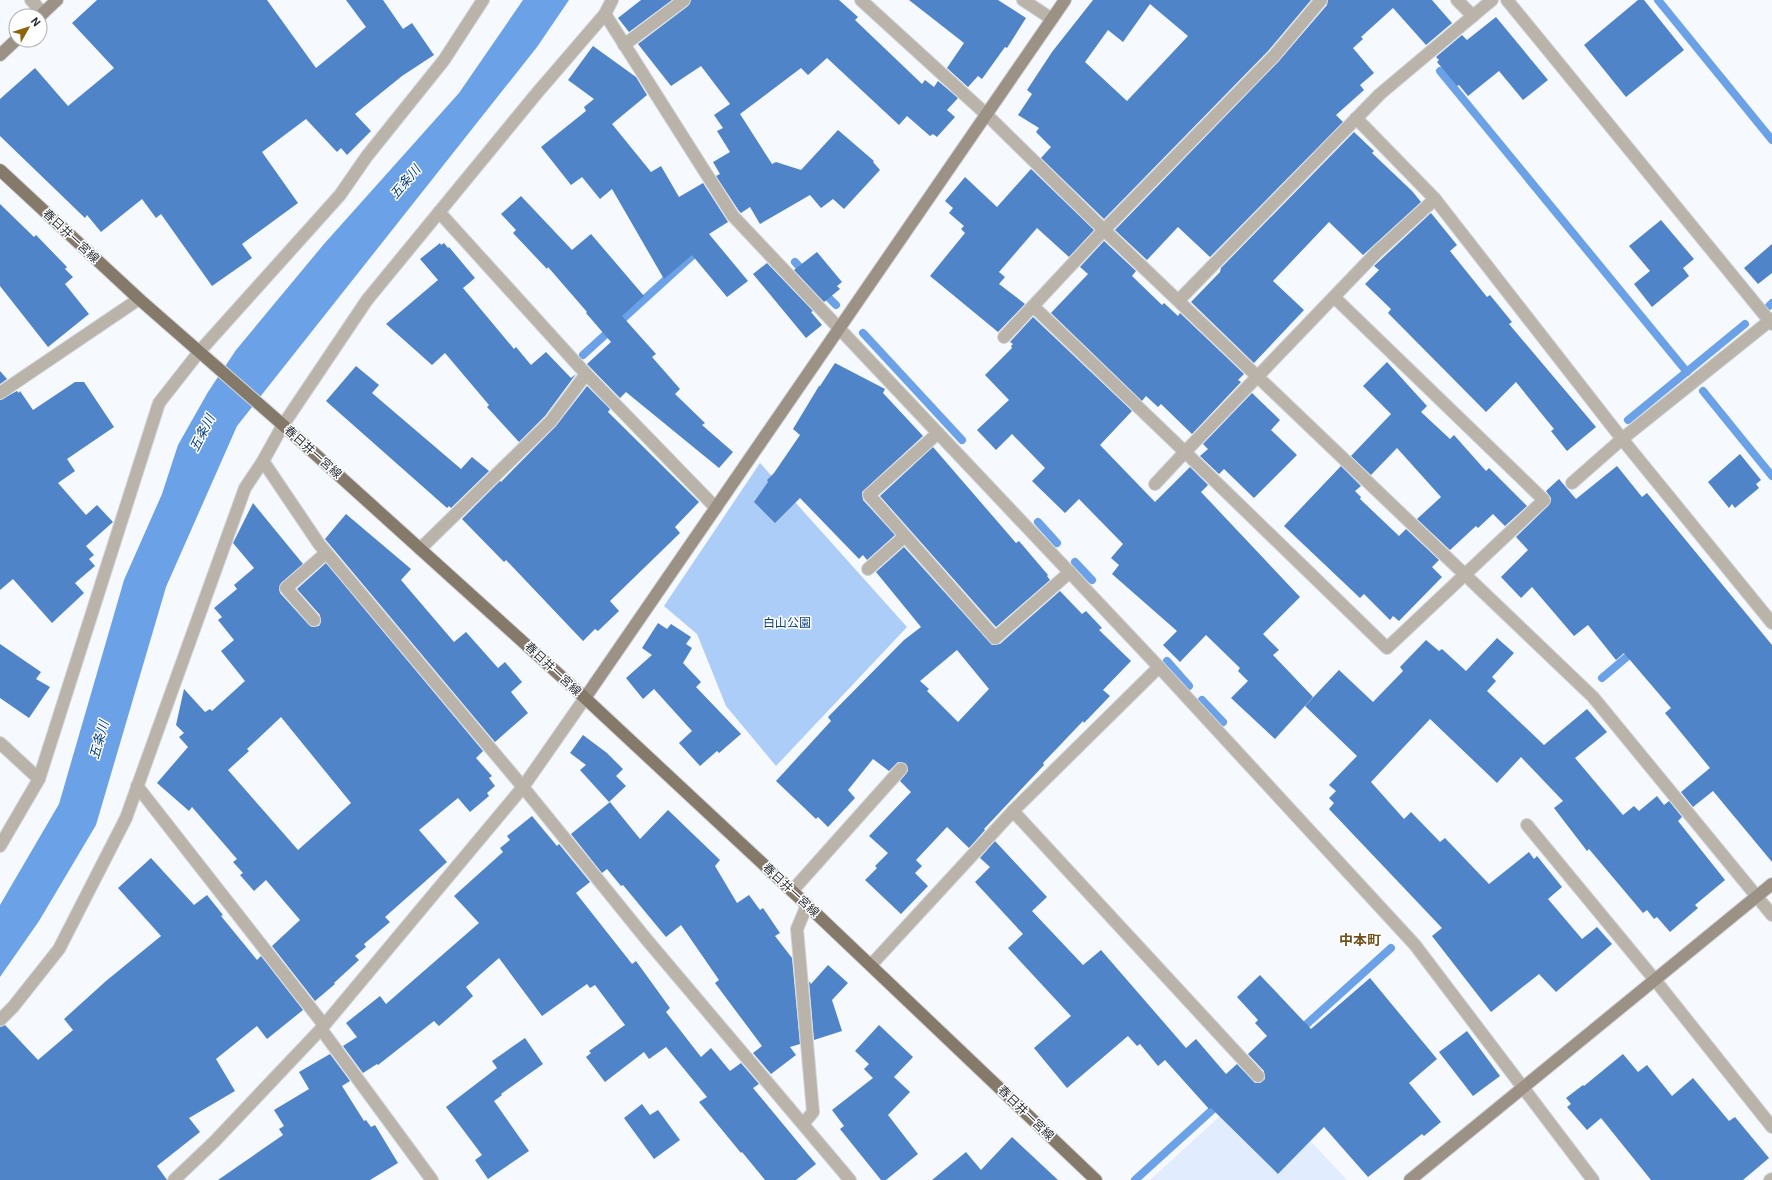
<svg xmlns="http://www.w3.org/2000/svg" width="1772" height="1180" viewBox="0 0 1772 1180" font-family="Roboto,'Noto Sans JP',sans-serif">
  <style>
    .built { fill: #e1edfe }
    .green { fill: #accdf8 }
    .water { fill: #6ba1e7 }
    .lines { fill: none; stroke-linecap: round; stroke-linejoin: round }
    .stream { stroke: #6ba1e7; stroke-width: 8 }
    .building { fill: #5084c8; fill-rule: evenodd }
    .lane-casing { stroke: #d1d5d9; stroke-width: 14 }
    .street-casing { stroke: #d1d5d9; stroke-width: 14 }
    .secondary-casing { stroke: #d1d5d9; stroke-width: 14 }
    .primary-casing { stroke: #d1d5d9; stroke-width: 14 }
    .lane { stroke: #bab3aa; stroke-width: 12 }
    .street { stroke: #bab3aa; stroke-width: 12 }
    .secondary { stroke: #9b9184; stroke-width: 12 }
    .primary { stroke: #857969; stroke-width: 12 }
    .labels { text-anchor: middle; dominant-baseline: central; stroke-width: 3; stroke-linejoin: round; paint-order: stroke }
    .street-label { font-size: 12px; fill: #292f37; stroke: #fff }
    .park-label { font-size: 12px; fill: #0a4280; stroke: #fff }
    .water-label { font-size: 13px; font-style: italic; fill: #09417f; stroke: #fff }
    .quarter-label { font-size: 14px; font-weight: bold; fill: #71501c; stroke: #fff }
  </style>
  <rect width="100%" height="100%" fill="#f6f9fd"/>
  <polygon class="built" points="1256,1083 1347,1180 1150,1180"/>
  <polygon class="green" points="760,463 907,627 776,766 726,706 697,634 664,606"/>
  <polygon class="water" points="523,0 569,0 537,47 237,426 166,587 96,825 39,921 0,977 0,905 59,804 124,580 162,494 178,445 208,392 236,350 324,244 459,93"/>
  <g class="lines">
    <g class="stream">
      <polyline points="1658,0 1772,140"/>
      <polyline points="1440,71 1687,372"/>
      <polyline points="795,262 806,274"/>
      <polyline points="822,291 836,305"/>
      <polyline points="1769,306 1772,303"/>
      <polyline points="863,333 962,440"/>
      <polyline points="583,355 694,254"/>
      <polyline points="1703,391 1772,476"/>
      <polyline points="1628,420 1745,324"/>
      <polyline points="1038,522 1057,543"/>
      <polyline points="1075,562 1092,580"/>
      <polyline points="1167,661 1189,686"/>
      <polyline points="1602,678 1635,650"/>
      <polyline points="1202,700 1223,722"/>
      <polyline points="1299,1031 1391,948"/>
      <polyline points="1135,1180 1221,1102"/>
    </g>
  </g>
  <g class="building">
    <polygon points="97,0 267,0 316,68 366,27 346,0 383,0 403,29 412,23 434,55 402,76 355,114 371,131 347,155 341,148 337,152 306,119 262,152 298,203 242,244 252,258 212,286 161,214 156,218 142,199 101,232 87,215 85,218 0,136 0,99 35,68 68,106 114,68 72,23"/>
    <polygon points="641,0 672,0 629,32 618,18"/>
    <polygon points="691,0 839,0 858,17 855,20 922,84 925,80 934,87 938,81 958,98 947,110 955,117 937,137 933,134 930,136 907,116 899,125 827,58 808,75 801,68 740,114 772,164 776,162 801,170 838,130 874,161 873,162 880,170 844,209 833,199 821,208 810,195 760,224 750,207 741,213 739,211 716,176 720,174 713,162 730,152 717,131 723,128 714,115 730,104 701,66 671,86 638,44 688,6"/>
    <polygon points="909,0 998,0 1026,18 1007,48 1005,47 982,79 978,76 968,87 947,68 964,43"/>
    <path d="M1093 0H1311L1268 51 1104 219 1041 158 1051 147 1036 132 1039 128 1018 115 1032 94 1027 90 1052 52ZM1150 4 1188 36 1127 101 1085 62 1108 30 1123 42Z"/>
    <polygon points="1328,0 1432,0 1452,23 1426,45 1393,8 1361,37 1363,39 1353,48 1374,73 1360,85 1364,90 1336,115 1343,122 1210,257 1178,227 1147,260 1115,230 1279,61 1327,5"/>
    <polygon points="1638,0 1644,0 1684,50 1626,97 1584,45"/>
    <polygon points="1496,17 1548,80 1523,100 1499,71 1468,96 1459,85 1457,86 1437,62 1439,60 1436,57 1462,35 1467,40"/>
    <polygon points="593,46 636,77 647,95 612,124 651,172 661,166 679,197 703,183 728,222 709,234 748,281 727,297 692,255 664,279 612,189 600,199 582,177 571,185 541,147 586,111 584,107 594,99 568,80"/>
    <polygon points="1354,132 1374,151 1372,153 1412,191 1421,202 1363,255 1329,222 1273,281 1304,310 1254,363 1191,302 1220,272 1221,268"/>
    <polygon points="1031,169 1094,230 1069,257 1037,228 999,272 1005,277 999,284 1025,304 998,332 930,276 965,233 961,229 964,226 949,213 953,208 945,201 965,177 997,207"/>
    <polygon points="521,196 572,250 591,234 644,296 622,316 656,354 652,357 680,389 675,394 705,423 702,425 733,452 719,468 626,392 620,398 587,364 611,342 586,313 587,312 548,267 547,269 513,233 516,230 501,214"/>
    <polygon points="0,204 34,237 36,235 67,267 65,269 73,277 65,284 89,314 48,347 0,286"/>
    <polygon points="1431,213 1457,245 1450,251 1487,297 1490,295 1512,322 1509,324 1596,427 1567,451 1551,431 1554,429 1516,382 1486,412 1388,313 1391,309 1365,284 1379,270 1374,266"/>
    <polygon points="1661,220 1694,259 1683,268 1689,276 1652,307 1634,284 1650,271 1629,246"/>
    <polygon points="1104,241 1136,271 1132,276 1162,305 1164,303 1178,316 1180,313 1244,374 1238,380 1241,382 1192,434 1161,404 1158,407 1146,396 1142,401 1051,313 1088,274 1080,267"/>
    <polygon points="440,243 441,245 444,243 448,248 449,247 475,278 463,288 514,349 516,347 531,365 546,352 571,378 576,374 545,416 519,442 487,407 489,405 445,353 432,365 386,324 438,280 420,259"/>
    <polygon points="1772,244 1772,273 1758,284 1744,268"/>
    <polygon points="817,252 842,282 837,286 840,289 824,302 794,270"/>
    <polygon points="767,263 813,311 811,312 822,325 806,338 753,274"/>
    <polygon points="1033,317 1132,411 1100,445 1155,502 1190,467 1208,485 1201,492 1300,597 1263,634 1279,650 1273,655 1313,697 1275,739 1231,698 1248,681 1238,671 1240,668 1206,635 1180,662 1163,645 1177,631 1112,574 1119,565 1111,558 1123,544 1079,499 1065,513 1032,481 1045,468 1012,434 996,450 977,430 1009,400 985,375 1012,348 1011,346 1013,344 1010,342"/>
    <polygon points="1387,362 1427,406 1421,412 1450,439 1454,435 1486,471 1489,468 1527,506 1505,526 1493,514 1478,528 1476,526 1450,550 1417,519 1441,497 1397,448 1371,475 1351,456 1391,414 1363,386"/>
    <polygon points="835,363 885,389 883,393 923,436 862,492 863,500 895,535 867,560 863,555 859,559 800,498 775,523 754,502 768,482 767,480 774,473 800,435 793,429 819,386 820,386"/>
    <polygon points="356,366 379,385 372,393 461,469 472,457 489,471 451,508 449,506 447,508 326,401"/>
    <polygon points="0,371 7,379 0,384"/>
    <polygon points="75,382 84,382 114,427 67,459 75,471 58,483 86,515 97,505 113,522 86,546 94,555 89,559 95,566 75,583 84,593 52,623 13,579 0,590 0,400 17,391 19,393 20,391 33,410"/>
    <polygon points="587,386 610,409 608,412 699,502 675,527 680,533 610,601 619,611 598,631 595,629 583,641 506,560 504,562 462,519 500,481 501,482 556,426"/>
    <polygon points="1252,393 1280,420 1271,430 1297,455 1254,498 1224,469 1219,474 1200,456 1208,449 1203,444"/>
    <polygon points="933,447 1016,543 1019,541 1048,575 1047,576 1050,580 996,627 880,496"/>
    <polygon points="1740,454 1761,480 1756,484 1759,488 1735,508 1732,504 1729,508 1708,482"/>
    <polygon points="1341,466 1361,486 1355,491 1361,497 1360,499 1399,536 1406,529 1439,560 1432,567 1442,577 1399,621 1393,616 1390,620 1364,594 1360,598 1284,526"/>
    <polygon points="1617,466 1642,497 1647,493 1772,645 1772,862 1713,791 1693,807 1681,792 1710,768 1665,713 1671,708 1624,653 1616,660 1588,625 1574,636 1532,587 1521,598 1501,577 1528,550 1516,537 1549,505 1551,498 1546,491 1559,479 1576,499"/>
    <path d="M253 503 303 564 281 583 279 589 280 593 309 625 312 627 319 626 321 622 320 615 297 589 326 563 483 751 476 758 492 776 489 778 495 786 487 793 489 796 470 812 458 798 419 830 447 862 385 917 390 922 364 944 366 947 355 956 359 960 334 983 335 984 315 1001 272 946 300 920 266 880 254 891 240 875 243 873 233 862 237 859 192 807 189 811 157 783 188 747 179 737 184 733 176 725 184 689 205 712 210 709 212 711 245 681 221 651 234 640 218 620 222 617 214 608 237 589 234 585 254 568 233 543ZM281 717 351 803 298 850 228 770 249 751 247 749Z"/>
    <polygon points="346,514 411,569 401,580 454,642 466,632 498,668 505,662 522,682 511,692 528,713 495,742 325,539"/>
    <path d="M904 547 992 645 1000 644 1060 591 1082 614 1086 611 1102 628 1099 630 1131 661 1103 690 1110 696 1084 723 1083 721 1043 763 1044 765 984 829 985 830 969 848 947 827 916 860 922 866 915 873 928 886 901 914 865 880 877 868 875 866 888 853 869 836 911 792 900 781 908 771 906 764 898 762 889 771 873 759 848 790 855 798 828 827 818 817 816 819 776 781 831 721 828 717 904 640 921 627 876 572ZM957 650 989 689 958 722 927 691 929 689 920 681Z"/>
    <polygon points="658,623 667,629 671,624 691,637 686,644 692,648 683,663 701,682 696,687 741,734 719,753 717,751 700,766 679,743 692,731 654,689 643,699 626,678 652,655 642,648"/>
    <polygon points="1497,638 1514,653 1492,677 1496,681 1487,691 1544,745 1587,709 1607,732 1575,758 1623,815 1634,806 1639,811 1657,796 1664,805 1669,801 1682,817 1678,821 1725,880 1695,905 1698,908 1670,932 1657,917 1654,919 1647,910 1643,913 1589,849 1587,851 1554,808 1563,801 1521,757 1497,783 1430,719 1371,782 1404,819 1411,812 1440,842 1445,838 1489,884 1529,852 1534,859 1537,856 1562,887 1548,899 1582,939 1597,927 1612,944 1556,992 1539,974 1491,1012 1432,936 1442,928 1329,809 1334,803 1329,798 1336,791 1329,785 1357,756 1305,706 1339,670 1373,702 1403,671 1400,667 1426,640 1439,651 1442,649 1466,671"/>
    <polygon points="0,644 41,672 36,679 50,687 29,718 0,698"/>
    <polygon points="583,735 607,753 623,769 616,776 626,786 609,802 580,770 586,765 570,753"/>
    <polygon points="610,802 640,839 668,810 720,860 715,866 737,903 749,895 760,910 763,908 780,933 775,936 792,958 800,1044 790,1047 796,1055 771,1074 753,1053 762,1046 715,983 719,980 681,925 666,937 623,885 621,886 607,869 602,873 571,834"/>
    <polygon points="532,816 557,846 559,844 590,882 576,893 632,964 636,961 670,1008 666,1012 701,1057 711,1048 730,1071 741,1063 759,1084 753,1088 816,1164 796,1180 765,1180 742,1152 741,1153 699,1102 707,1097 666,1047 649,1059 644,1052 605,1082 586,1057 591,1053 589,1051 625,1025 595,985 590,988 587,984 542,1016 499,958 466,987 473,996 461,1007 439,1026 434,1021 378,1065 377,1064 363,1073 343,1046 357,1037 346,1023 380,996 386,1004 479,923 454,896 503,852 500,848 510,840 507,836"/>
    <polygon points="995,841 1047,897 1032,911 1083,965 1101,950 1186,1048 1196,1039 1226,1074 1237,1064 1255,1083 1260,1083 1265,1079 1264,1071 1248,1054 1267,1036 1255,1023 1258,1020 1237,997 1260,975 1311,1029 1370,978 1437,1059 1409,1083 1441,1122 1424,1136 1422,1134 1368,1177 1324,1127 1278,1174 1211,1108 1209,1109 1165,1060 1158,1066 1140,1044 1137,1046 1128,1036 1067,1088 1034,1048 1071,1016 1008,948 1023,934 975,882 990,867 980,858"/>
    <polygon points="151,858 194,905 207,895 223,915 221,916 257,960 261,956 303,1010 267,1039 257,1026 216,1059 235,1091 189,1118 200,1132 157,1166 167,1180 0,1180 0,1027 5,1025 38,1060 73,1030 64,1019 106,981 161,936 118,888"/>
    <polygon points="828,965 848,983 832,1000 842,1031 814,1040 809,981 811,984"/>
    <polygon points="879,1025 913,1057 894,1077 910,1092 888,1115 918,1154 886,1180 881,1180 840,1129 844,1126 832,1110 873,1078 864,1069 869,1064 855,1051"/>
    <polygon points="1467,1031 1500,1076 1473,1096 1439,1052"/>
    <polygon points="525,1038 543,1064 501,1094 502,1095 494,1101 529,1151 488,1179 475,1160 482,1155 446,1107 497,1068 492,1061"/>
    <polygon points="330,1054 350,1081 342,1086 364,1121 366,1120 371,1127 375,1125 398,1163 370,1180 218,1180 283,1135 279,1129 284,1126 274,1110 309,1089 299,1072"/>
    <polygon points="1623,1054 1638,1072 1647,1065 1672,1096 1693,1078 1729,1121 1735,1117 1769,1158 1743,1180 1651,1180 1601,1118 1587,1130 1567,1107 1571,1104 1566,1098 1583,1085 1584,1086"/>
    <polygon points="642,1104 650,1115 658,1110 680,1140 654,1159 624,1118"/>
    <polygon points="1012,1137 1058,1180 932,1180 966,1152 981,1170"/>
  </g>
  <g class="lines">
    <g class="lane-casing">
      <g id="lane">
        <polyline points="31,0 43,13"/>
        <polyline points="1023,0 1052,19"/>
        <polyline points="586,374 716,508"/>
        <polyline points="868,569 905,536"/>
        <polyline points="314,620 286,588 326,553"/>
        <polyline points="792,891 901,769"/>
      </g>
    </g>
    <g class="street-casing">
      <g id="street">
        <polyline points="861,0 987,115 1104,230 1593,697 1772,915"/>
        <polyline points="1321,0 1274,56 1104,230 1033,306 1185,452 1376,253 1435,199"/>
        <polyline points="1457,0 1473,16"/>
        <polyline points="1507,0 1772,324"/>
        <polyline points="605,14 733,216 1159,667 1415,945 1593,1180"/>
        <polyline points="624,45 684,0"/>
        <polyline points="1356,118 1435,199 1622,439 1772,623"/>
        <polyline points="1179,300 1380,94 1492,0"/>
        <polyline points="1004,337 1033,306"/>
        <polyline points="0,393 139,299"/>
        <polyline points="938,433 869,495 995,638 1070,572"/>
        <polyline points="263,461 319,544 523,787 647,940 850,1180"/>
        <polyline points="1572,483 1622,439 1772,319"/>
        <polyline points="1155,484 1185,452 1387,648 1544,500 1334,297"/>
        <polyline points="420,549 551,421 586,374 439,212"/>
        <polyline points="0,743 39,779"/>
        <polyline points="137,786 324,1025"/>
        <polyline points="1013,811 1258,1076"/>
        <polyline points="1527,825 1655,980 1772,1127"/>
        <polyline points="0,846 39,779 159,403 199,352 340,195 367,156 444,60 483,0"/>
        <polyline points="871,965 1013,811 1159,667"/>
        <polyline points="0,1020 13,1007 59,949 126,818 245,488 263,461 283,425 367,300 537,93 605,14 612,0"/>
        <polyline points="321,1029 432,1180"/>
        <polyline points="803,1124 813,1112 797,929 807,905"/>
        <polyline points="174,1180 215,1141 321,1029 523,787 585,698"/>
        <polyline points="1770,1180 1772,1179"/>
      </g>
    </g>
    <g class="secondary-casing">
      <g id="secondary">
        <polyline points="40,16 57,0"/>
        <polyline points="0,55 16,40"/>
        <polyline points="585,698 1065,0"/>
        <polyline points="1410,1180 1772,884"/>
      </g>
    </g>
    <g class="primary-casing">
      <polyline id="primary" points="0,170 139,299 283,425 585,698 807,905 1096,1180"/>
    </g>
    <use href="#lane" class="lane"/>
    <use href="#street" class="street"/>
    <use href="#secondary" class="secondary"/>
    <use href="#primary" class="primary"/>
  </g>
  <g class="labels">
    <g class="street-label">
      <text transform="translate(71 236) rotate(43)">春日井一宮線</text>
      <text transform="translate(313 452) rotate(42)">春日井一宮線</text>
      <text transform="translate(553 669) rotate(43)">春日井一宮線</text>
      <text transform="translate(791 890) rotate(43)">春日井一宮線</text>
      <text transform="translate(1026 1113) rotate(44)">春日井一宮線</text>
    </g>
    <g class="park-label">
      <text x="787" y="623">白山公園</text>
    </g>
    <g class="water-label">
      <text transform="translate(405 182) rotate(-50)">五条川</text>
      <text transform="translate(202 433) rotate(-63)">五条川</text>
      <text transform="translate(99 740) rotate(-74)">五条川</text>
    </g>
    <g class="quarter-label">
      <text x="1360" y="940">中本町</text>
    </g>
  </g>
  <g transform="translate(28 28) rotate(51)"><circle r="19" fill="#ffffff" stroke="#a9acaf"/>
  <path d="M0-3L7 15L0 10L-7 15Z" fill="#8f620b"/>
  <text y="-6" font-size="11" font-weight="bold" text-anchor="middle" fill="#292f37">N</text>
  </g>
</svg>
